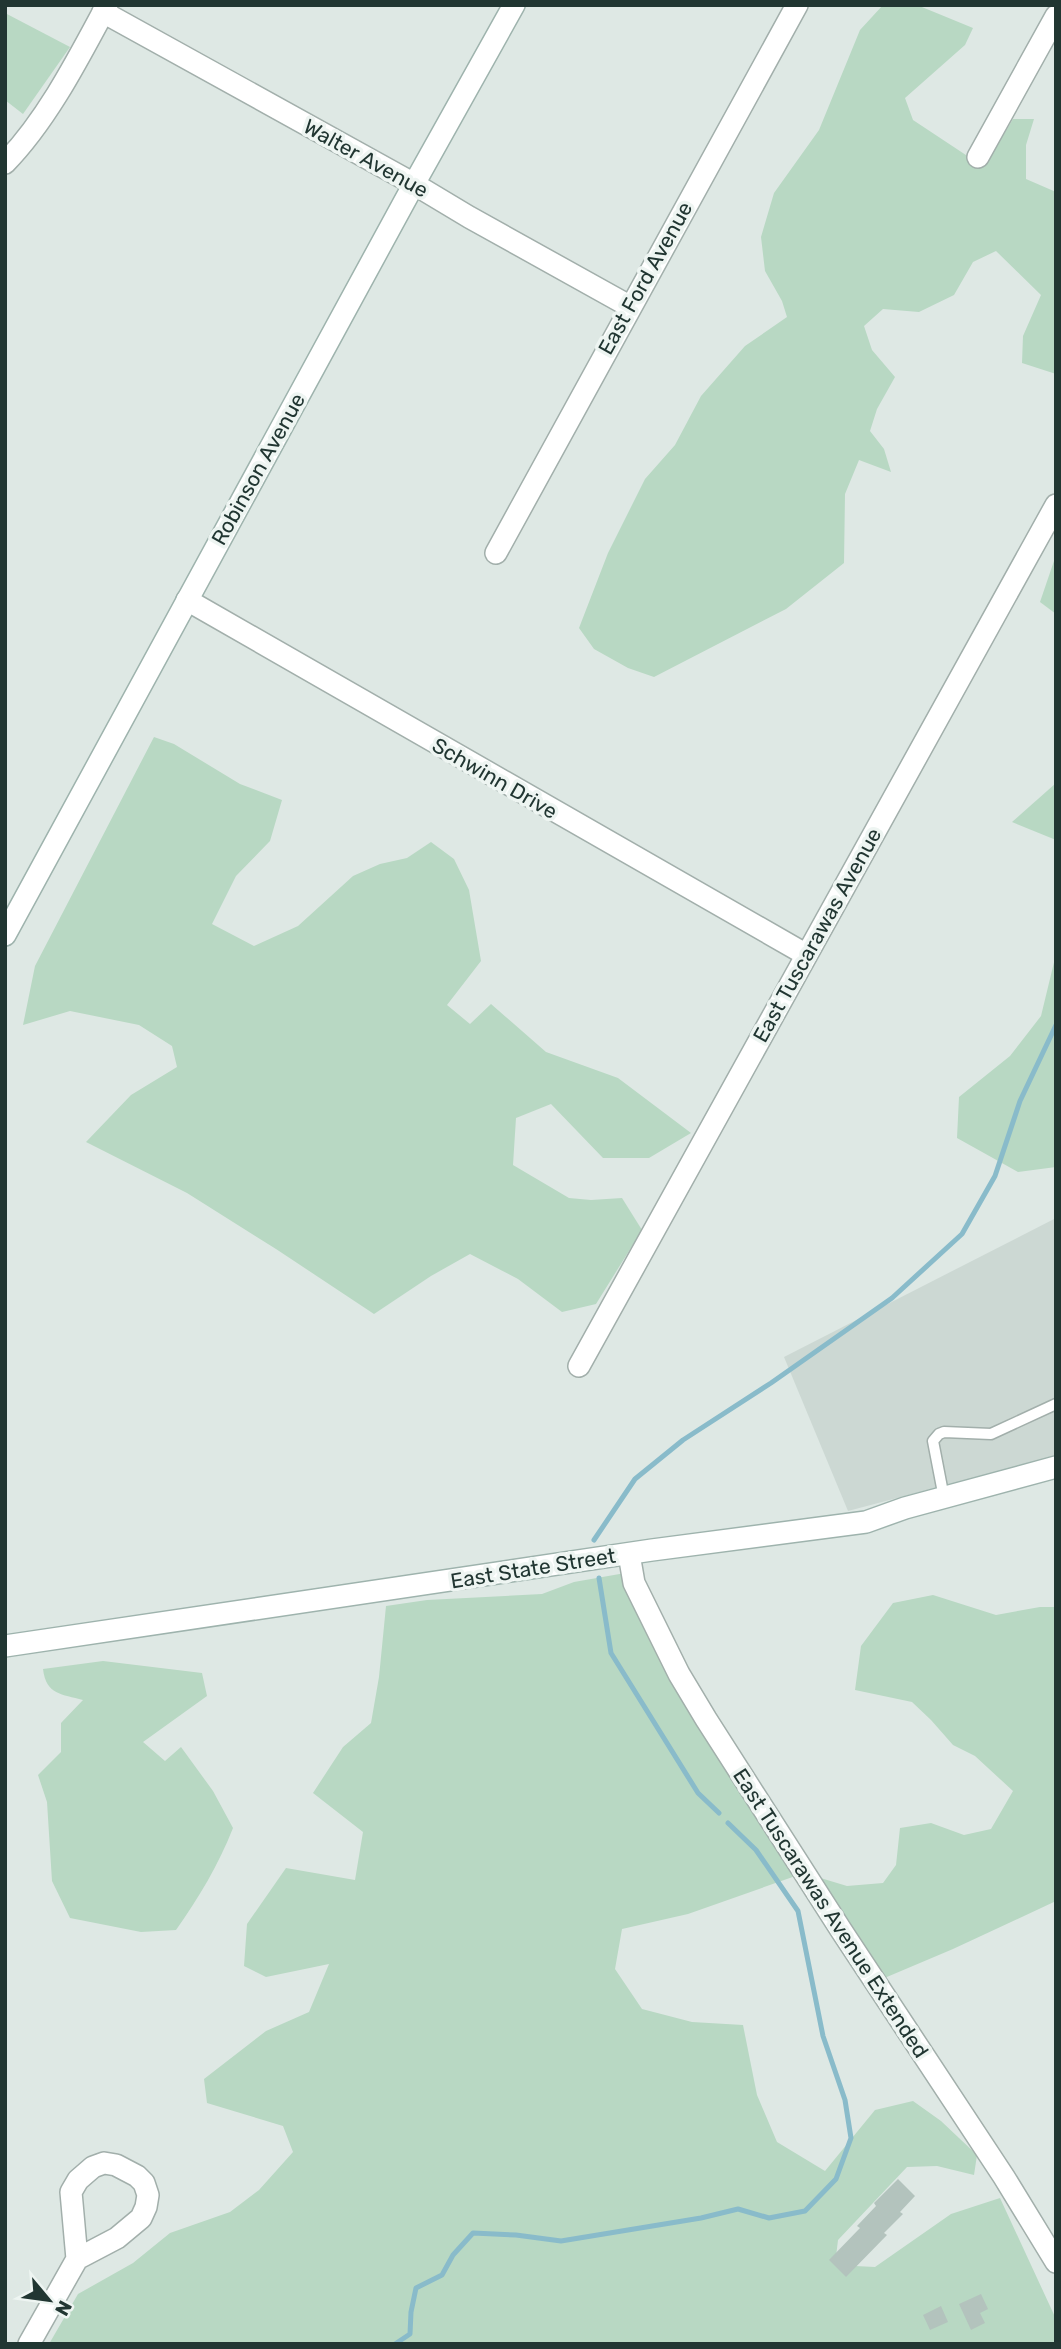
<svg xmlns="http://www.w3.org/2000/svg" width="1061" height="2349" viewBox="0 0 1061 2349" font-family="Rubik,sans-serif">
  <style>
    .built { fill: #ccd8d3 }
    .green { fill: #b8d8c3 }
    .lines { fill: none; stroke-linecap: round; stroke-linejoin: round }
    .stream { stroke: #89bbca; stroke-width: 5 }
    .building { fill: #b3c3bd }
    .lane-casing { stroke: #a2afab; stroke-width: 13 }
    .street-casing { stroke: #a2afab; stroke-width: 24 }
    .secondary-casing { stroke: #9eb3ad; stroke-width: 24 }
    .lane { stroke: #fff; stroke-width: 10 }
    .street { stroke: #fff; stroke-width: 21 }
    .secondary { stroke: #fff; stroke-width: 21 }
    .labels { text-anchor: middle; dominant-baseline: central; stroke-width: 7; stroke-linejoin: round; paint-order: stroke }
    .street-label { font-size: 21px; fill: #213632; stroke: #eef5f2 }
  </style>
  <rect width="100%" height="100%" fill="#dee8e4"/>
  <polygon class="built" points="1056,1218 1056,1456 848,1511 784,1357"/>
  <g class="green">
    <polygon points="883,5 917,5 973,28 965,45 905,98 913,120 984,167 1013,119 1034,119 1026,145 1026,179 1056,192 1056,374 1022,363 1023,336 1041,295 996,251 973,262 954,295 919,312 883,309 864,326 872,350 895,377 877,409 870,431 884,449 891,472 859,460 845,494 844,563 786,609 654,677 628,668 594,649 579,628 608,553 645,479 675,445 701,396 745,346 787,317 782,301 765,271 761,237 774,193 819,130 860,30"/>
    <polygon points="5,13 70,47 23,114 5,100"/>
    <polygon points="1056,555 1056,614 1040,602"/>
    <polygon points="154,737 174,744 240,784 282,800 270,841 236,876 212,924 254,946 298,926 353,876 380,864 407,858 431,842 454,859 469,890 481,961 447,1005 470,1024 491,1004 546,1052 618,1078 691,1133 649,1158 603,1158 551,1104 516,1118 513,1165 569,1198 591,1200 622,1198 642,1230 596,1304 562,1312 518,1279 470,1254 431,1276 374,1314 276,1249 187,1193 86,1142 131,1095 177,1067 172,1046 139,1025 70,1011 23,1025 35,966"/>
    <polygon points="1056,783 1056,840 1012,822"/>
    <polygon points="1056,954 1056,1167 1018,1172 957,1138 959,1097 1010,1056 1041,1016"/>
    <polygon points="631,1572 804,1873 847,1886 883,1883 896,1865 900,1828 931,1823 964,1835 991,1829 1013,1791 975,1756 953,1745 931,1720 912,1702 855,1690 861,1646 893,1603 933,1595 996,1615 1040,1607 1056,1607 1056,1901 953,1949 875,1982 804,1873 688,1914 622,1929 615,1969 642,2009 692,2022 743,2025 757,2095 777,2142 825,2171 875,2110 913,2101 941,2121 977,2155 974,2175 937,2166 907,2167 838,2240 835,2265 875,2267 951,2214 1000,2198 1056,2319 1056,2344 49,2344 78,2294 133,2263 170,2233 230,2212 259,2190 293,2152 283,2126 207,2103 204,2079 266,2031 309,2012 329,1964 266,1977 244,1966 247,1924 286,1868 355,1880 363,1832 313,1793 343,1747 371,1723 379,1677 386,1606 427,1600 542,1594 574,1582"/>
    <path d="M103 1661 202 1673 207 1696 143 1742 165 1761 181 1747 213 1791 233 1828C218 1866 199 1897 176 1930L141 1932 70 1918 52 1881 47 1802 38 1775 61 1752V1723L83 1700C62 1694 46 1695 43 1669Z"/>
  </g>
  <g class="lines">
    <g class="stream">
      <polyline points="594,1540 635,1479 683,1440 771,1383 892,1298 962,1234 995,1176 1020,1101 1056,1025"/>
      <polyline points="599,1578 611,1653 698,1793 719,1813"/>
      <polyline points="395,2344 410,2334 411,2312 416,2288 442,2275 453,2255 473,2233 516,2235 561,2241 701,2218 738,2209 769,2218 805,2211 836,2179 851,2138 845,2100 823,2036 798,1911 756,1850 728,1823"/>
    </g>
  </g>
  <g class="building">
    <polygon points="898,2179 915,2196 900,2212 903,2214 884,2233 887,2235 846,2277 829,2260 860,2228 857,2226 876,2206 874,2203"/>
    <polygon points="981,2294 988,2309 980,2313 985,2323 971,2330 959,2304"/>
    <polygon points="941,2306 948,2322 930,2330 923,2315"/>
  </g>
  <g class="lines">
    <g class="lane-casing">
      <polyline id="lane" points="944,1498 933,1441 939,1434 944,1432 991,1434 1056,1404"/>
    </g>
    <g class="street-casing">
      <g id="street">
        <polyline points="103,12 414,184 469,217 629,306"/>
        <polyline points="978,157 1056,16"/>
        <path d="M5 163C47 120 78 59 107 5"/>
        <polyline points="496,553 797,5"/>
        <polyline points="187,600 805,954"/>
        <polyline points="579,1366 1056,505"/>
        <polyline points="629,1554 634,1583 679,1674 706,1719 841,1930 1004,2177 1056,2262"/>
        <polyline points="29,2344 77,2259 71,2192 78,2180 93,2167 104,2163 116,2165 137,2176 144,2183 148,2195 146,2207 141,2218 117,2238 77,2259"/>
      </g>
    </g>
    <g class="secondary-casing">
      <g id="secondary">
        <polyline points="5,935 414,184 514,5"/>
        <polyline points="5,1646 652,1550 866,1522 905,1508 1056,1467"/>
      </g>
    </g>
    <use href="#lane" class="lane"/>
    <use href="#street" class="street"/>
    <use href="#secondary" class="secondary"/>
  </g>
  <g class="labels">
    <g class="street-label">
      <text transform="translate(366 158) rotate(29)">Walter Avenue</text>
      <text transform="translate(645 278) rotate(-61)">East Ford Avenue</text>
      <text transform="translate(258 469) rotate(-61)">Robinson Avenue</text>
      <text transform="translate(495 778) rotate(30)">Schwinn Drive</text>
      <text transform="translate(817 935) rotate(-61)">East Tuscarawas Avenue</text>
      <text transform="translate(533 1568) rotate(-9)">East State Street</text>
      <text transform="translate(831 1913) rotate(57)">East Tuscarawas Avenue Extended</text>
    </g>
  </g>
  <rect width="1061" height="2349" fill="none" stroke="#213632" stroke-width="14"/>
  <g transform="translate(49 2300) rotate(119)" stroke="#eef5f2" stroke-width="5" paint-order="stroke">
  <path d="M0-5L12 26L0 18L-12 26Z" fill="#213632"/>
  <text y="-10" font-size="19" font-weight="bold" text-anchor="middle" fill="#213632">N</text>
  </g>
</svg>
